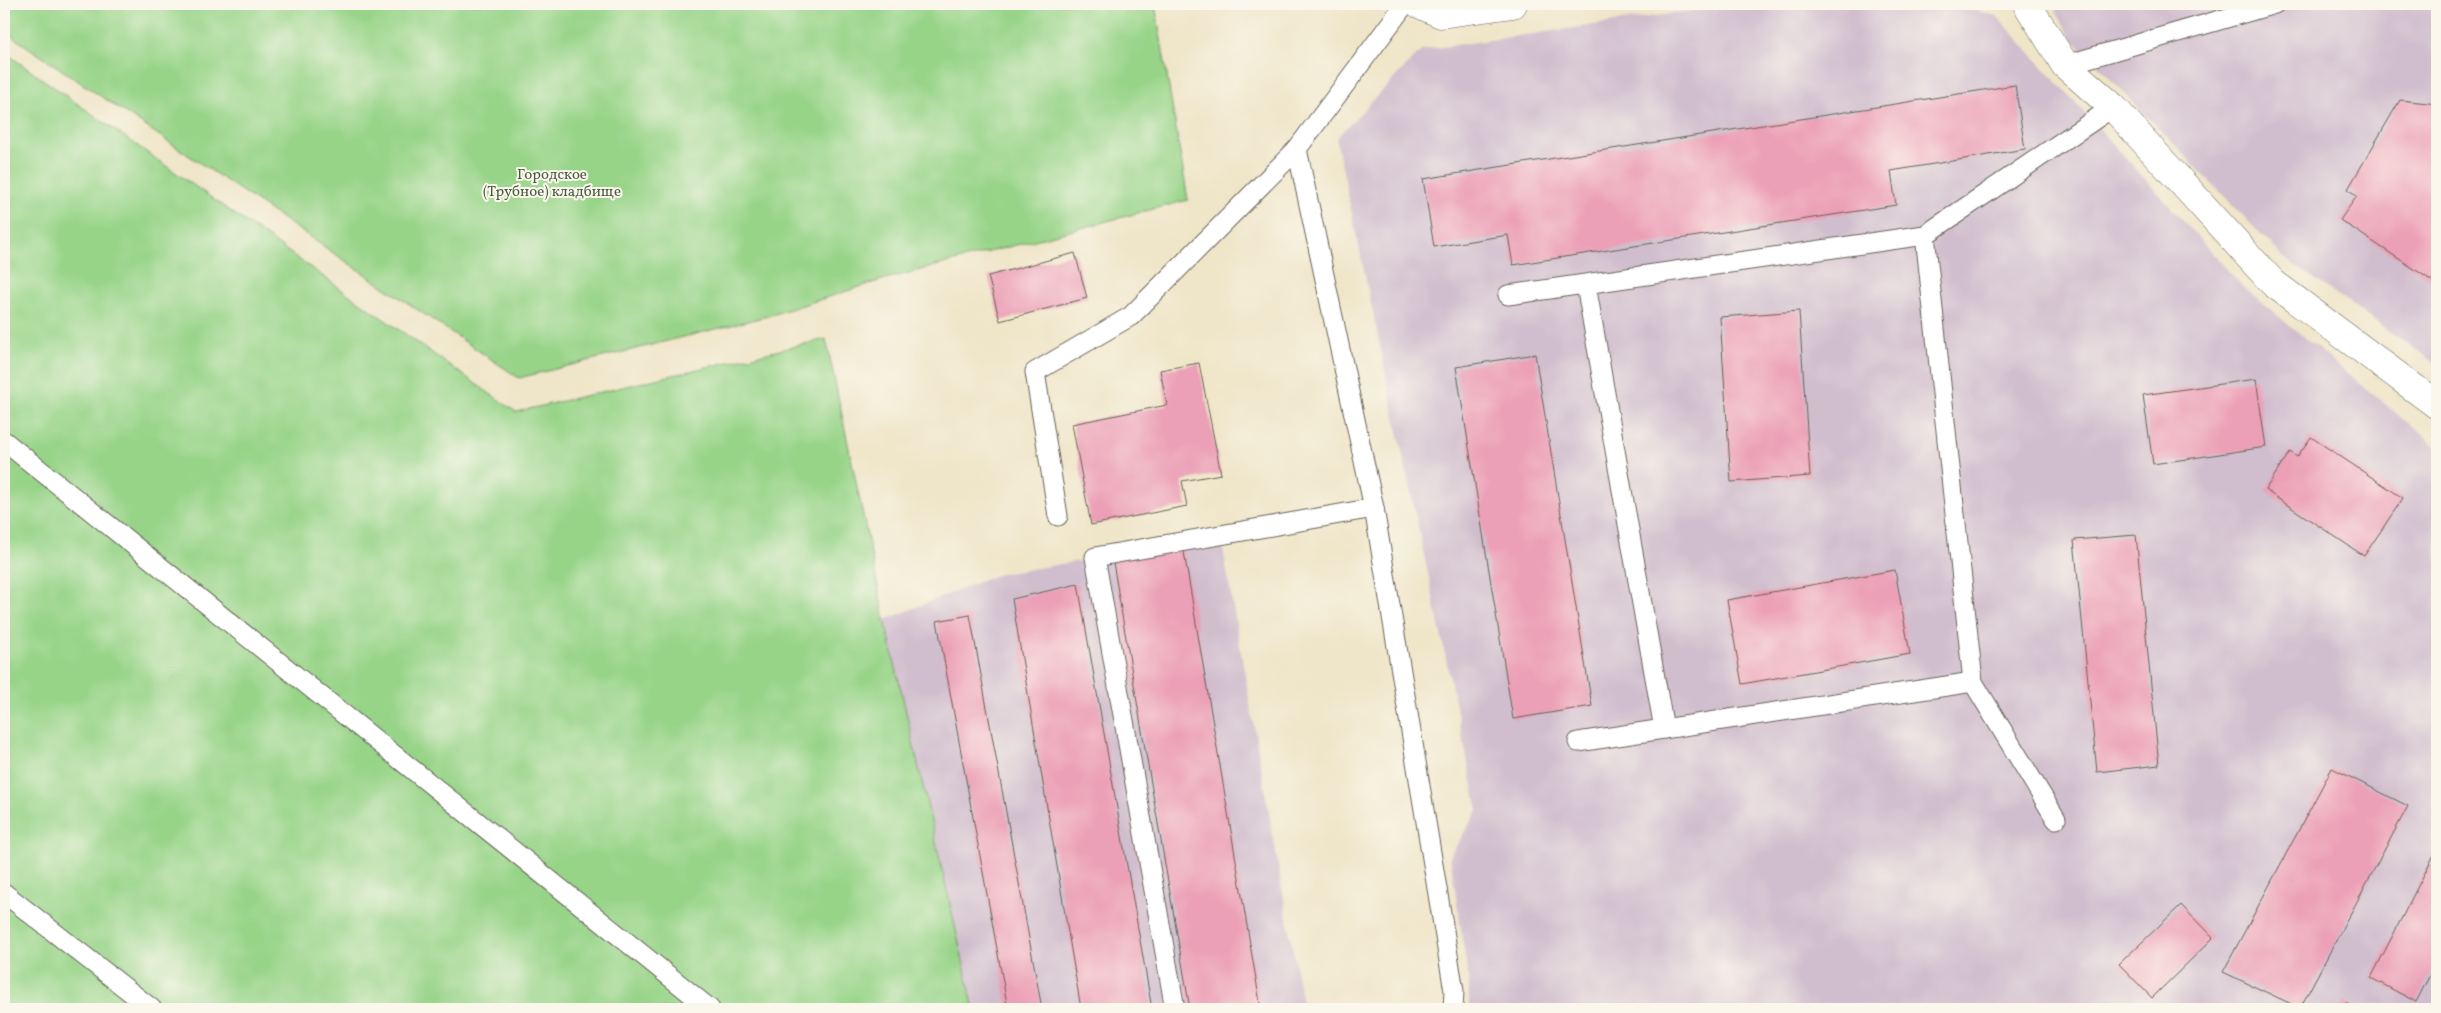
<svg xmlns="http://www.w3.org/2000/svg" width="2441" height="1013" viewBox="0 0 2441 1013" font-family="Vollkorn,serif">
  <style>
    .industrial { fill: #d0bdcd }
    .green { fill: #97d488; stroke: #5a7852 }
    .building { fill: #eca0b7 }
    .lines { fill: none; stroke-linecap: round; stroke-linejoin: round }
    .service-casing { stroke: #666258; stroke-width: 21 }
    .minor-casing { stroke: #666258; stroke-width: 29 }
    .service { stroke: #fff; stroke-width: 19 }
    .minor { stroke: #fff; stroke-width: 28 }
    .labels { text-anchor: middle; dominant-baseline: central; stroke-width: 4; stroke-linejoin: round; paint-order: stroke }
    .park-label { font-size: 15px; fill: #475c42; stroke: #fbf7ec }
  </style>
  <rect width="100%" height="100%" fill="#fbf7ec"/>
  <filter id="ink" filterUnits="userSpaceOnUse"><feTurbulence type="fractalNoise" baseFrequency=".02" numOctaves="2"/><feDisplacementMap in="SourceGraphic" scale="10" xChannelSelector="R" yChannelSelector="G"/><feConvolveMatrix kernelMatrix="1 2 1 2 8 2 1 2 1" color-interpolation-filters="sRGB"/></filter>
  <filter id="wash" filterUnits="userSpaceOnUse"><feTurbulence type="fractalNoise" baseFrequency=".0096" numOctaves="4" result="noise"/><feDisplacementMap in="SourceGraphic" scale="20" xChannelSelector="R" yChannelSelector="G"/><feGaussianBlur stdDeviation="1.12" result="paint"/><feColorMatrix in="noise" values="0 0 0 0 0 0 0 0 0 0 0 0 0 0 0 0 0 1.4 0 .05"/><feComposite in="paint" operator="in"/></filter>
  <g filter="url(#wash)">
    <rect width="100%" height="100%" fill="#efe5c8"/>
    <g class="industrial">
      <polygon points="1738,4 1952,4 1997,16 2243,287 2437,447 2437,1009 1469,1009 1469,983 1450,856 1478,810 1336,138 1422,50"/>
      <polygon points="2052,4 2437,4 2437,364 2283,257 2072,39"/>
      <polygon points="1221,537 1303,1009 974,1009 885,620 996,575"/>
    </g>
    <g class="green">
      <polygon points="4,4 1155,4 1188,200 882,280 768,316 519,378 4,31"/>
      <polygon points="4,52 516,412 826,339 885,620 974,1009 4,1009"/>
    </g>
    <g id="blocks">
      <g class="building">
        <polygon points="2015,85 2025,149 1891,171 1896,205 1513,265 1508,235 1434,247 1423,179"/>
        <polygon points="2400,100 2437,104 2437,284 2340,220 2357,196 2348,189"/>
        <polygon points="1075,253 1087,298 1000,321 988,276"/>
        <polygon points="1799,311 1810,476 1731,482 1720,317"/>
        <polygon points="1535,354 1592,706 1513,719 1456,367"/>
        <polygon points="1199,363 1221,474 1182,481 1187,506 1091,525 1072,424 1167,405 1160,370"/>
        <polygon points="2256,379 2266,447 2153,464 2143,395"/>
        <polygon points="2311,437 2403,498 2364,556 2265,490 2290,452 2297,457"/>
        <polygon points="2136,535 2159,765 2097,772 2074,540"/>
        <polygon points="1183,546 1261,1009 1190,1009 1112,557"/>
        <polygon points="1895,570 1910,654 1742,684 1727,600"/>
        <polygon points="1078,584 1152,1009 1081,1009 1012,599"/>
        <polygon points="970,615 1042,1009 1008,1009 937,621"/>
        <polygon points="2332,768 2408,806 2300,1008 2223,972"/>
        <polygon points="2437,849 2437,961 2416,1002 2371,978"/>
        <polygon points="2181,905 2213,938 2152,998 2119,964"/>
        <polygon points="2345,1002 2359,1009 2341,1009"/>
      </g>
    </g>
  </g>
  <g filter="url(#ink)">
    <use href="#blocks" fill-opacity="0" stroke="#666258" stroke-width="1"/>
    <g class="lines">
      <g class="service-casing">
        <g id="service">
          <polyline points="1405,4 1297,149 1374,508 1454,991 1453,1009"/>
          <polyline points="2065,65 2275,4"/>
          <polyline points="1925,235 1973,682 2056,819"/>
          <polyline points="1586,285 1664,729"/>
          <polyline points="1508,295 1925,235 2113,107"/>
          <polyline points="4,441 710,1009"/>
          <polyline points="1058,516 1035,372 1131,316 1297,149"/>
          <polyline points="1578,742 1973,682"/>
          <polyline points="4,893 152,1009"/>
          <polyline points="1175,1009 1095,557 1374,508"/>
        </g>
      </g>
      <g class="minor-casing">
        <g id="minor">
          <polyline points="1419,4 1441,14 1513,4"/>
          <polyline points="2027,4 2065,65 2113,107 2273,283 2437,405"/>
        </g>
      </g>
      <use href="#service" class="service"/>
      <use href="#minor" class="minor"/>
    </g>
  </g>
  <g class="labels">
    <g class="park-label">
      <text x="552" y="175">Городское<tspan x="552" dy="17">(Трубное) кладбище</tspan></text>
    </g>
  </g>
  <rect width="2441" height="1013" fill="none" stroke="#fbf7ec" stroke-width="20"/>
</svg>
